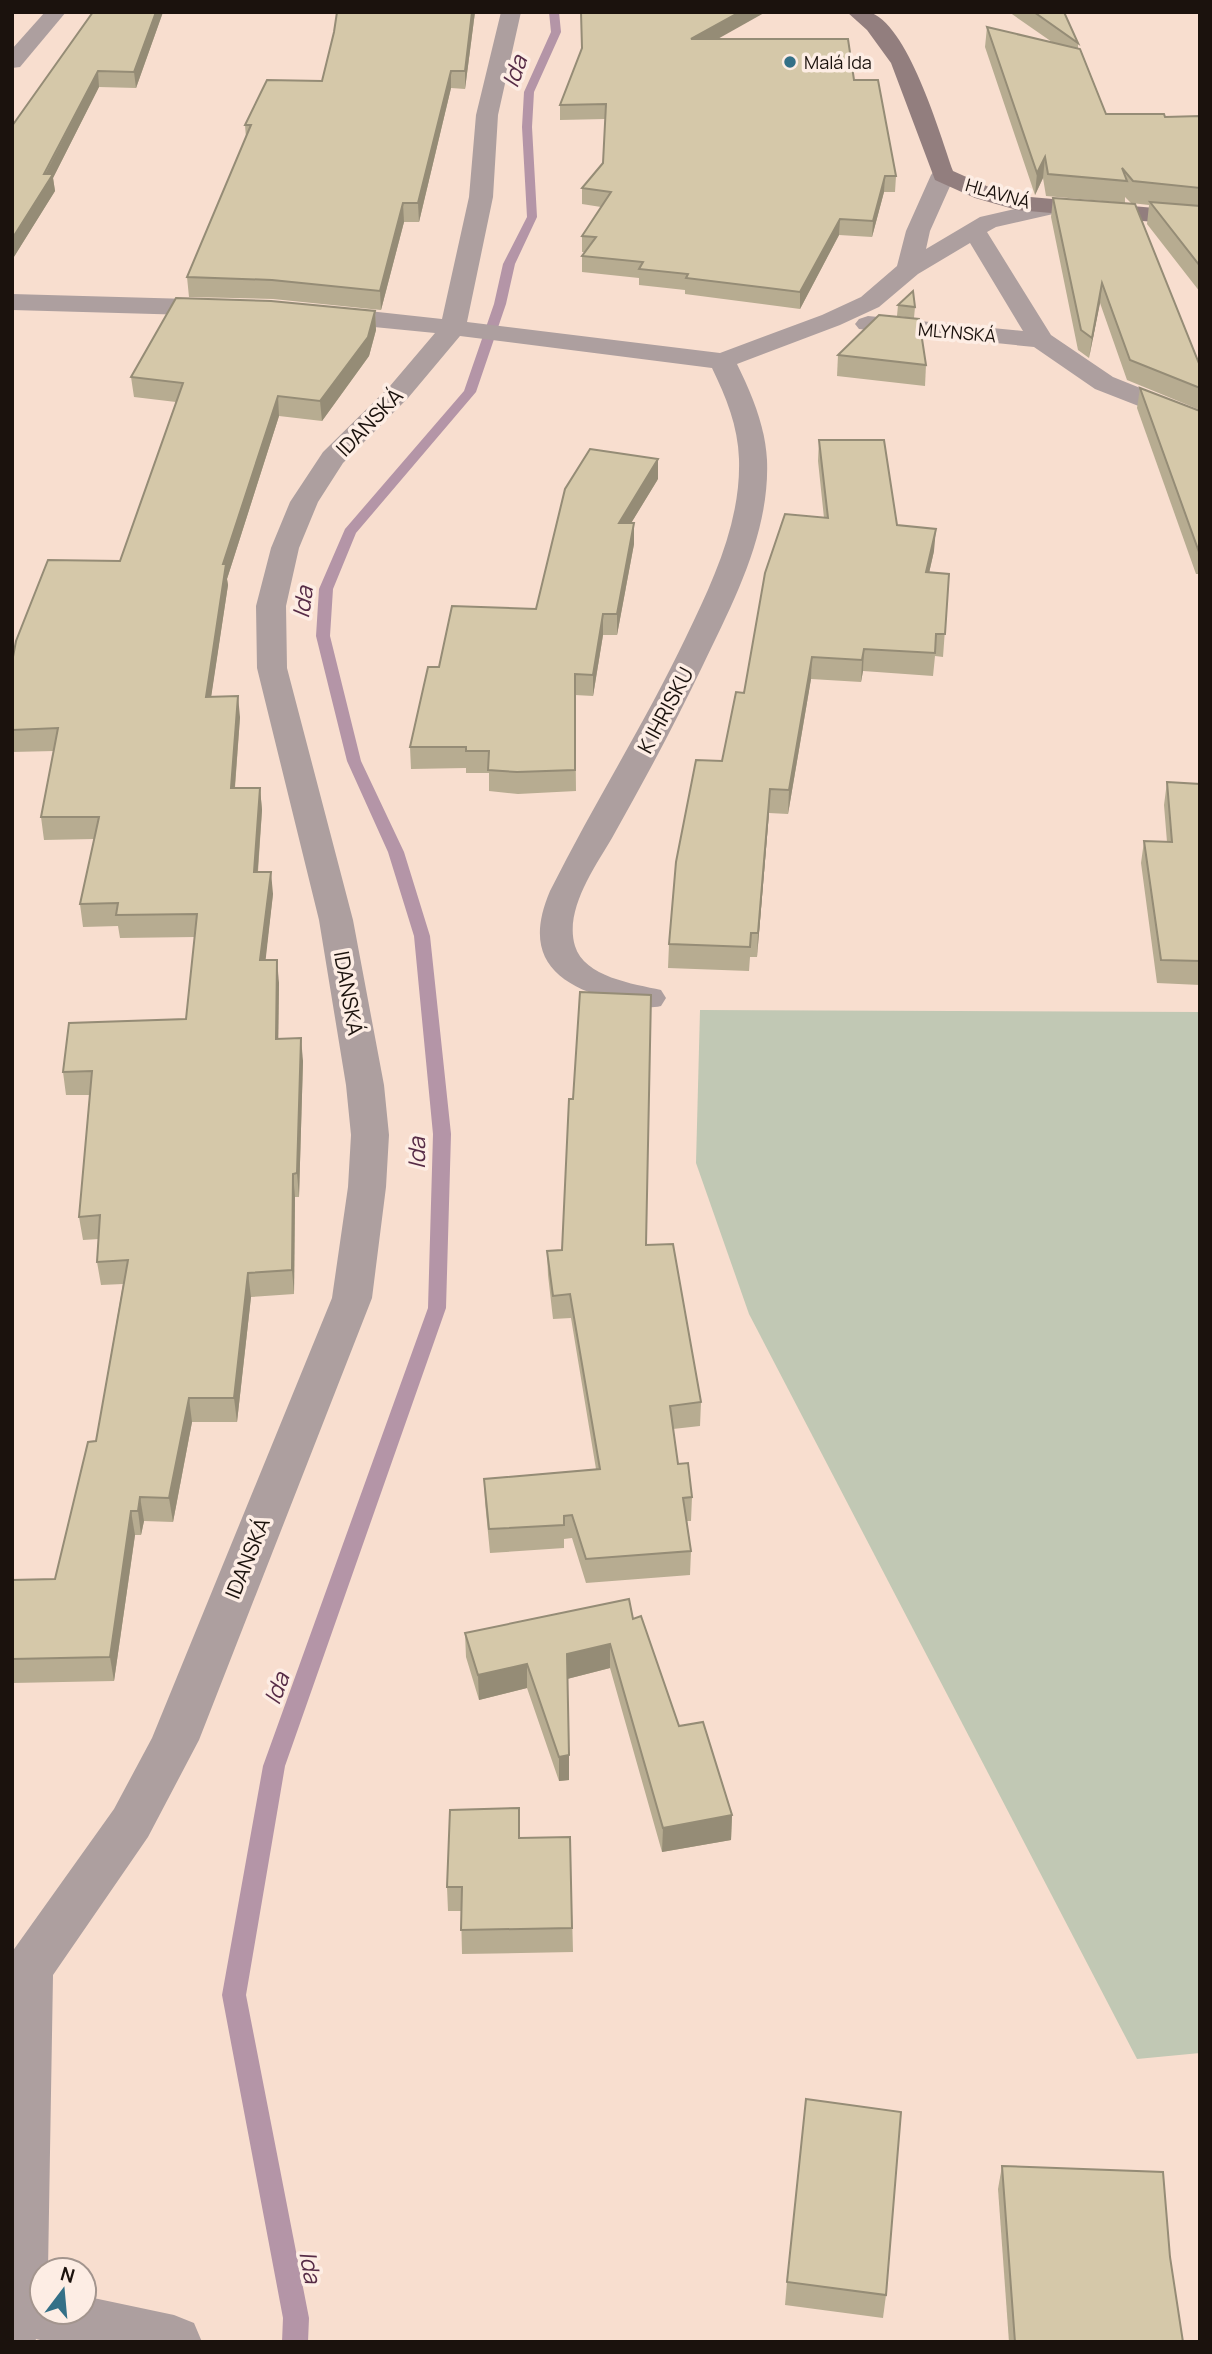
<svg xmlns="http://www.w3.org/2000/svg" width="1212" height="2354" viewBox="0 0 1212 2354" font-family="Manrope,sans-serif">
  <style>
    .green { fill: #c1c8b4 }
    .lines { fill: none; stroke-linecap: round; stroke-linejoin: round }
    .stream { fill: #b495a7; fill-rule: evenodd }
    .minor { fill: #ad9f9f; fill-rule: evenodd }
    .secondary { fill: #927e7e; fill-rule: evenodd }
    .wall { fill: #b7ac91 }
    .shaded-wall { fill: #958c76 }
    .building { fill: #d5c8a9; stroke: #958c76; stroke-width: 2 }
    .poi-dot { fill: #347087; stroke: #fdede4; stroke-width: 2.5 }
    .labels { text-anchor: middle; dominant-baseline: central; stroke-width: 7; stroke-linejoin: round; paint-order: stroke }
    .far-poi-label { font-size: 18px; fill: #1b120d; stroke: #fdede4; text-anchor: start }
    .far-street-label { font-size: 18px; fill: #1b120d; stroke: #fdede4 }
    .street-label { font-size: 21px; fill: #1b120d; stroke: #fdede4 }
    .water-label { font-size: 23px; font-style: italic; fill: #562b46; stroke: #fdede4 }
  </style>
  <rect width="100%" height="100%" fill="#f8decf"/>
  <polygon class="green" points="700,1010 1200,1012 1200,2053 1137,2059 749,1314 696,1163"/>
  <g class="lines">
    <polygon class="stream" points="549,12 559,12 561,32 534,92 532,127 537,217 515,264 506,304 476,392 356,533 333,589 330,636 361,761 404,852 430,936 451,1134 446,1308 285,1766 246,1995 309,2318 308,2342 282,2342 283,2318 222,1995 263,1766 428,1308 433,1134 414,936 388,852 347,761 316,636 319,589 345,529 464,391 494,304 503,264 527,217 522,127 524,92 551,32"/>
    <g class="minor">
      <polygon points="45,12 66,12 20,67 12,68 12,49"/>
      <path d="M501 12H521L498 115 493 197 467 322 720 353 822 315 861 297 897 266 906 231 931 175 935 170H951L955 175 930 231 926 249 980 217 1054 200 1062 202 1066 207 1062 212 996 227 987 232 1051 335 1113 377 1200 412V430L1095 389 1034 347 859 329 855 324 859 319 868 316 1023 331 970 243 918 274 879 307 840 325 737 364C752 395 765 425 767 460 770 532 734 601 703 665 675 724 644 781 612 838 595 867 564 910 575 946 584 977 634 984 661 990L666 998 661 1006C644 1010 630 1005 613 1000 552 984 523 954 550 891 593 805 645 723 686 637 713 581 741 522 739 459 738 426 726 397 712 368L460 336 408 398 343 463 318 502 299 548 286 606 287 668 353 920 384 1085 389 1135 386 1187 372 1298 199 1740 148 1837 53 1975 48 2270H42V2312H84V2296L174 2315 194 2323 202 2342H48L36 2339 35 2342H12V1952L114 1809 152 1738 332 1298 348 1187 351 1135 346 1085 319 920 257 668 256 606 271 548 290 502 323 452 390 386 435 333 323 322 314 319 310 314 314 309 323 306 442 319 469 197 476 115Z"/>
      <polygon points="12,294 225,300 234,303 238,308 234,313 225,316 12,310"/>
    </g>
    <path class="secondary" d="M847 12C854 12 862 11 868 12 907 20 941 137 953 171L991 188 1019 196 1200 212V226L1017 210 975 198 935 180 891 63 867 30Z"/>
  </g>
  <g class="wall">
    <polygon points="93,12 163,12 136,88 99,87 53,178 55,191 12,260"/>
    <polygon points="475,12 465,89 451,88 419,222 404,222 381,310 273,299 189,297 187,277 246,138 245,125 322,81"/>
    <polygon points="1009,12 1064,12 1078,43 1078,48 1106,114 1165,117 1200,116 1200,292 1147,224 1149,205 1131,203 1125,197 1125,203 1046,196 1043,178 1035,195 985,47 987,27 1052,42"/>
    <polygon points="718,39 854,80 896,176 895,192 884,192 872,237 839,235 800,309 685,294 685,290 639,285 639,278 582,272 582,256 585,252 582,252 582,236 601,207 582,204 582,188 603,163 605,119 560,120 560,105"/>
    <polygon points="1053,198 1200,366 1200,410 1127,380 1100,303 1089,358 1078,350 1051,217"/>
    <polygon points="898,305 915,307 914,318 897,316"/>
    <polygon points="375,311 376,330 369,356 322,421 279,416 227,579 228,585 211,696 240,717 235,788 260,788 262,810 258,872 273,894 265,960 279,983 278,1039 303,1061 299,1197 295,1197 294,1294 251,1297 237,1422 192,1422 173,1522 144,1521 141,1535 135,1535 114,1681 12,1683 12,1580 55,1579 96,1441 123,1284 101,1285 97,1262 99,1239 83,1240 79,1217 90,1095 66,1095 63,1072 186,1019 195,937 120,938 118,926 83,927 80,904 94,839 44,840 41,817 54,751 12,752 12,662 120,561 176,402 134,397 131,377"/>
    <polygon points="838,355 926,365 925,386 837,376"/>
    <polygon points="1140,388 1200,411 1200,574 1196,574 1137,408"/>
    <polygon points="819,440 897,525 934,551 929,573 949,574 943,657 935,656 933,676 863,671 861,682 811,679 788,814 769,813 757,957 750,957 749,971 668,968 669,944 722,761 744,693 824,518 818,461"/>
    <polygon points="658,479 631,523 634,544 617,635 603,635 593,696 575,695 576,791 518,794 489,791 489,773 466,773 466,768 411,769 410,747 439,667 536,609"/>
    <polygon points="1167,782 1200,784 1200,985 1157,983 1141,863 1144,841 1167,842 1164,805"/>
    <polygon points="646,1245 701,1402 700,1426 673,1429 678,1464 692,1497 691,1521 687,1521 691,1551 690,1575 586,1583 572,1538 564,1539 564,1548 490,1553 485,1502 484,1479 596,1469 571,1318 553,1319 548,1275 547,1251"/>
    <polygon points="633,1619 679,1726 732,1815 731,1840 662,1852 610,1668 567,1679 569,1780 559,1781 527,1688 479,1700 466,1657 465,1633"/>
    <polygon points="570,1837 573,1952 462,1954 461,1911 448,1911 447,1887 520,1838"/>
    <polygon points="1002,2166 1170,2257 1183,2342 1009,2342 998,2189"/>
    <polygon points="787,2282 886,2295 883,2318 785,2305"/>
  </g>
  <g class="shaded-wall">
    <polygon points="156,12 163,12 136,88 134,72"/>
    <polygon points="472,12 475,12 465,89 465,71"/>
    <polygon points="740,12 766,12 691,54 691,39"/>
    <polygon points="98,71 99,87 53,178 55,191 12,260 12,239"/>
    <polygon points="451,71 451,88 419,222 418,203"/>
    <polygon points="1045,157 1043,178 1035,195 1037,173"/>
    <polygon points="885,176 884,192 872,237 873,221"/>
    <polygon points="403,203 404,222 381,310 380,291"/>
    <polygon points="840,219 839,235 800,309 800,292"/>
    <polygon points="1102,283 1100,303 1089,358 1092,338"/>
    <polygon points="375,311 376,330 369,356 322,421 320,401"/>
    <polygon points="278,396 279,416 227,579 228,585 208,718 206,697 223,564"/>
    <polygon points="658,459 658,479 619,543 619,523"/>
    <polygon points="634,523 634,544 617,635 617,614"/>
    <polygon points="936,529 934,551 924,595 926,572"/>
    <polygon points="603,614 603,635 593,696 593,675"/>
    <polygon points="864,649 863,671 861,682 862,660"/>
    <polygon points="812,657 811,679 788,814 789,790"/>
    <polygon points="238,696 240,717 233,811 231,788"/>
    <polygon points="260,788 262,810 256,894 254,872"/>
    <polygon points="770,789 769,813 757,957 758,933"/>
    <polygon points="271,872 273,894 263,983 260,960"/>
    <polygon points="277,960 279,983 278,1062 276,1039"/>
    <polygon points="301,1038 303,1061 299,1197 297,1173"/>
    <polygon points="293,1174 295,1197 294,1294 292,1270"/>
    <polygon points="248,1273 251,1297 237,1422 234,1398"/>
    <polygon points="189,1398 192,1422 173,1522 169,1498"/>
    <polygon points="140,1497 144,1521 141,1535 138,1511"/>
    <polygon points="131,1511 135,1535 114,1681 110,1657"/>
    <polygon points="610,1644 610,1668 567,1679 567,1654"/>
    <polygon points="527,1664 527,1688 479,1700 478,1675"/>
    <polygon points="569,1755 569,1780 559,1781 559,1757"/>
    <polygon points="732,1815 731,1840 662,1852 663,1828"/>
  </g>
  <g class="building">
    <polygon points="93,12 156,12 134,72 98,71 44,174 53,174 12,239 12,126"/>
    <polygon points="337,12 472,12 465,71 451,71 418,203 403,203 380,291 272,280 187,277 251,125 245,125 267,80 322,81 334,32"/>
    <polygon points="581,12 740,12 691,39 848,39 854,80 878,80 896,176 885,176 873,221 840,219 800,292 686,278 688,274 639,269 643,262 582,256 596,237 582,236 611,192 582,188 603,163 606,104 560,105 582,48"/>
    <polygon points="1034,12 1064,12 1078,43"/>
    <polygon points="987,27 1080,49 1106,114 1164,114 1165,117 1200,116 1200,188 1133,181 1122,168 1127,181 1048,174 1045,157 1037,173"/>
    <polygon points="1053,198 1135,204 1200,366 1200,388 1130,360 1102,283 1092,338 1081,330"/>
    <polygon points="1150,202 1200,206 1200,266"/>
    <polygon points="913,291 915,307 898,305"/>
    <polygon points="176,298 271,301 375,311 368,337 320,401 278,396 223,564 226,564 206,697 238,696 231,788 260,788 254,872 271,872 260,960 277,960 276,1039 301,1038 297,1173 293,1174 292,1270 248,1273 234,1398 189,1398 169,1498 140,1497 138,1511 131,1511 110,1657 12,1659 12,1580 55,1579 88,1442 96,1441 128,1260 97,1262 100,1215 79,1217 92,1071 63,1072 69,1023 186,1019 197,914 116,915 118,903 80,904 99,817 41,817 58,728 12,730 12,662 16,641 48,560 120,561 183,383 131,377"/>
    <polygon points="879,315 919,319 926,365 838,355"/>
    <polygon points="1140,388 1200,411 1200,552 1199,552"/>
    <polygon points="819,440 884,440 897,525 936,529 926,572 949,574 945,634 936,634 935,653 864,649 862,660 812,657 789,790 770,789 758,933 751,933 750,947 669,944 676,862 696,760 722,761 736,692 744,693 765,573 785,514 828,518"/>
    <polygon points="590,449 658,459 619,523 634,523 617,614 603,614 593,675 575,674 575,770 517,772 488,770 489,751 466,751 466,747 410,747 428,667 439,667 452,606 536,609 565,489"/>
    <polygon points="1167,782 1200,784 1200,961 1161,960 1144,841 1172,842"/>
    <polygon points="580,992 651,995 646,1245 673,1244 701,1402 670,1406 678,1464 688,1463 692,1497 683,1498 691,1551 586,1559 572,1515 564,1516 564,1525 489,1529 484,1479 600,1469 570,1294 553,1296 547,1251 562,1250 569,1099 573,1099"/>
    <polygon points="629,1599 633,1619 641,1616 679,1726 703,1722 732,1815 663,1828 610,1644 567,1654 569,1755 559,1757 527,1664 478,1675 465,1633"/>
    <polygon points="519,1808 519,1838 570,1837 572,1928 461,1930 462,1887 447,1887 450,1810"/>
    <polygon points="806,2099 901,2112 886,2295 787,2282"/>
    <polygon points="1002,2166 1163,2172 1170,2257 1183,2342 1015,2342"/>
  </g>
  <circle class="poi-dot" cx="790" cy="62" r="7"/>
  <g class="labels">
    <g class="far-poi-label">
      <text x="804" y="62">Malá Ida</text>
    </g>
    <g class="far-street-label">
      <text transform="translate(998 193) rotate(16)">HLAVNÁ</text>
      <text transform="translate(957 332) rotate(5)">MLYNSKÁ</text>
    </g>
    <g class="street-label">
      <text transform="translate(369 422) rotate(-46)">IDANSKÁ</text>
      <text transform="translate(665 710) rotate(-62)">K IHRISKU</text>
      <text transform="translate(349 993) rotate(80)">IDANSKÁ</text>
      <text transform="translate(247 1558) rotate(-68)">IDANSKÁ</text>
    </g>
    <g class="water-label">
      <text transform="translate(514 71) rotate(-71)">Ida</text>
      <text transform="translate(302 602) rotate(-82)">Ida</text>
      <text transform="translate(416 1153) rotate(-90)">Ida</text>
      <text transform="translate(276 1688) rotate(-70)">Ida</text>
      <text transform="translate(311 2267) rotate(79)">Ida</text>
    </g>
  </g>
  <rect width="1212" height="2354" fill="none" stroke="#1b120d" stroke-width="28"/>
  <g transform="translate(63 2291) rotate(16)"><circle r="33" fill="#fdede4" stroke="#a3958e" stroke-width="2"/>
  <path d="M0-5L12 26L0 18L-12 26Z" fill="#347087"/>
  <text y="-10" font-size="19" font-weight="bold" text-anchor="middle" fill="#1b120d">N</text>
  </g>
</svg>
